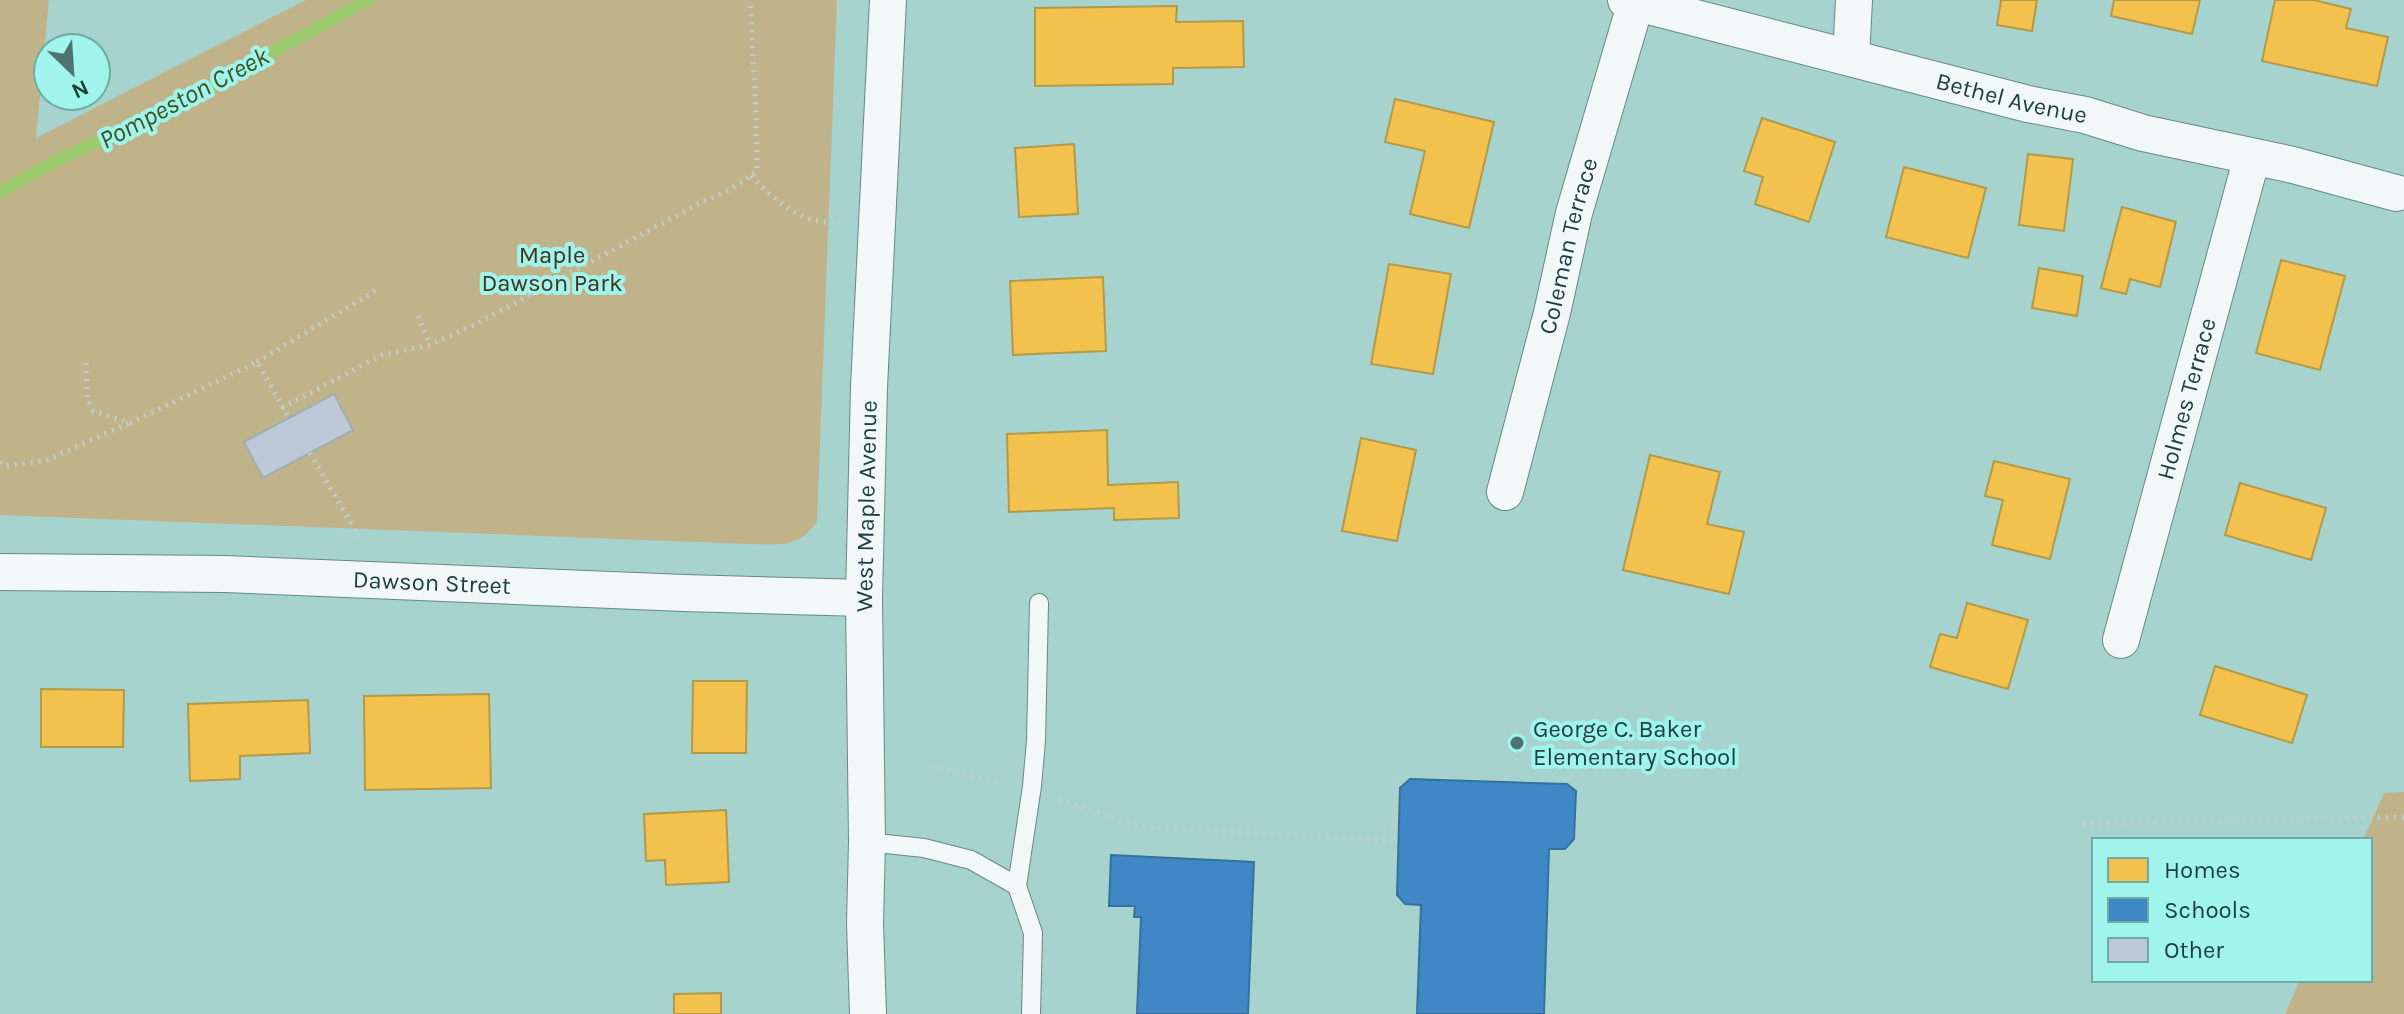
<svg xmlns="http://www.w3.org/2000/svg" width="2404" height="1014" viewBox="0 0 2404 1014" font-family="Karla,sans-serif">
  <style>
    .green { fill: #c1b389 }
    .homes { fill: #f2c14e; stroke: #b29a48; stroke-width: 2 }
    .schools { fill: #3f88c5; stroke: #34729c; stroke-width: 2 }
    .lines { fill: none; stroke-linecap: round; stroke-linejoin: round }
    .stream { stroke: #9bcb6d; stroke-width: 12 }
    .building { fill: #bec9d8; stroke: #9faeb6; stroke-width: 2 }
    .service-casing { stroke: #688885; stroke-width: 20 }
    .minor-casing { stroke: #688885; stroke-width: 38 }
    .path { stroke: #c0cecc; stroke-width: 5; stroke-dasharray: 2 6; stroke-linecap: butt }
    .service { stroke: #f2f8f8; stroke-width: 18 }
    .minor { stroke: #f2f8f8; stroke-width: 36 }
    .poi-dot { fill: #4d736f; stroke: #a1f4eb; stroke-width: 3 }
    .labels { text-anchor: middle; dominant-baseline: central; stroke-width: 8; stroke-linejoin: round; paint-order: stroke }
    .street-label { font-size: 24px; fill: #1c3f3b; stroke: #a1f4eb }
    .park-label { font-size: 24px; fill: #44321f; stroke: #a1f4eb }
    .poi-label { font-size: 24px; fill: #1c3f3b; stroke: #a1f4eb; text-anchor: start }
    .water-label { font-size: 26px; font-style: italic; fill: #3d511e; stroke: #a1f4eb }
  </style>
  <rect width="100%" height="100%" fill="#a7d3cf"/>
  <g class="green">
    <path d="M0 0H49L36 138 306 0H837L817 521C799 550 777 544 746 544L0 515Z"/>
    <polygon points="2404,792 2404,1014 2285,1014 2300,980 2370,980 2370,840 2363,840 2384,793"/>
  </g>
  <g class="homes">
    <polygon points="2001,0 2037,0 2032,31 1997,25"/>
    <polygon points="2114,0 2200,0 2192,34 2111,16"/>
    <polygon points="2275,0 2314,0 2351,9 2346,28 2388,37 2377,86 2262,61"/>
    <polygon points="1177,6 1176,22 1243,21 1244,67 1173,68 1173,84 1035,86 1035,8"/>
    <polygon points="1395,99 1494,122 1469,228 1410,214 1425,151 1385,142"/>
    <polygon points="1762,118 1835,142 1809,222 1755,204 1763,177 1744,171"/>
    <polygon points="1074,144 1078,214 1019,217 1015,148"/>
    <polygon points="2028,154 2073,159 2064,231 2019,225"/>
    <polygon points="1904,167 1986,188 1968,258 1886,237"/>
    <polygon points="2122,207 2176,222 2160,287 2130,279 2126,294 2101,288"/>
    <polygon points="2281,260 2345,276 2320,370 2256,353"/>
    <polygon points="1389,264 1451,274 1433,374 1371,364"/>
    <polygon points="2039,268 2083,276 2077,316 2032,308"/>
    <polygon points="1103,277 1106,351 1013,355 1010,281"/>
    <polygon points="1107,430 1108,485 1178,482 1179,518 1114,520 1114,508 1009,512 1007,434"/>
    <polygon points="1361,438 1416,450 1397,541 1342,531"/>
    <polygon points="1650,455 1720,472 1707,524 1744,532 1729,594 1623,570"/>
    <polygon points="1994,461 2070,479 2050,559 1992,545 2003,500 1985,496"/>
    <polygon points="2240,483 2326,508 2311,560 2225,535"/>
    <polygon points="1967,603 2028,620 2008,689 1930,667 1940,634 1957,638"/>
    <polygon points="2215,666 2307,695 2292,743 2200,715"/>
    <polygon points="693,681 747,681 746,753 692,753"/>
    <polygon points="41,689 124,690 123,747 41,747"/>
    <polygon points="489,694 491,788 365,790 364,696"/>
    <polygon points="308,700 310,753 240,756 240,779 190,781 188,704"/>
    <polygon points="726,810 729,882 666,885 665,860 646,861 644,814"/>
    <polygon points="721,993 721,1014 674,1014 674,994"/>
  </g>
  <g class="schools">
    <polygon points="1410,779 1567,784 1576,791 1574,839 1565,849 1549,849 1544,1014 1417,1014 1421,905 1405,904 1397,895 1400,788"/>
    <polygon points="1111,855 1254,862 1248,1014 1137,1014 1141,917 1134,917 1135,906 1109,906"/>
  </g>
  <g class="lines">
    <polyline class="stream" points="0,192 53,162 184,101 367,0"/>
  </g>
  <polygon class="building" points="334,394 353,430 263,478 244,442"/>
  <g class="lines">
    <g class="service-casing">
      <g id="service">
        <polyline points="867,842 924,848 971,860 1017,886"/>
        <polyline points="1031,1014 1033,933 1017,886 1032,786 1036,741 1039,603"/>
      </g>
    </g>
    <g class="minor-casing">
      <g id="minor">
        <path id="s1" d="M1626 0 2028 104 2085 115 2143 133 2293 165 2396 193"/>
        <polyline points="1851,57 1854,0"/>
        <path id="s2" d="M1505 492 1552 313 1574 213 1636 2"/>
        <path id="s3" d="M0 572 225 574 684 593 864 598"/>
        <path id="s4" d="M2121 640 2252 157"/>
        <path id="s5" d="M868 1014 865 923 867 842 864 598 869 387 888 0"/>
      </g>
    </g>
    <g class="path">
      <path d="M751 176C779 203 796 222 838 223"/>
      <polyline points="418,316 430,345"/>
      <polyline points="257,362 378,289"/>
      <polyline points="86,363 87,398 93,411 130,423 257,362 289,418"/>
      <polyline points="282,408 382,355 430,345 478,323 694,206 733,188 757,171 756,113 750,0"/>
      <polyline points="310,453 357,534 358,543"/>
      <polyline points="0,462 6,466 45,461 129,423"/>
      <polyline points="933,766 1002,784"/>
      <polyline points="1059,800 1143,827 1391,840 1397,776"/>
      <polyline points="2082,824 2404,817"/>
    </g>
    <use href="#service" class="service"/>
    <use href="#minor" class="minor"/>
  </g>
  <circle class="poi-dot" cx="1517" cy="743" r="8"/>
  <g class="labels">
    <g class="street-label">
      <text stroke="none"><textPath href="#s1" startOffset="398">Bethel Avenue</textPath></text>
      <text stroke="none"><textPath href="#s2" startOffset="254">Coleman Terrace</textPath></text>
      <text stroke="none"><textPath href="#s4" startOffset="250">Holmes Terrace</textPath></text>
      <text stroke="none"><textPath href="#s5" startOffset="508">West Maple Avenue</textPath></text>
      <text stroke="none"><textPath href="#s3" startOffset="432">Dawson Street</textPath></text>
    </g>
    <g class="park-label">
      <text x="552" y="255">Maple<tspan x="552" dy="28">Dawson Park</tspan></text>
    </g>
    <g class="poi-label">
      <text x="1533" y="729">George C. Baker<tspan x="1533" dy="28">Elementary School</tspan></text>
    </g>
    <g class="water-label">
      <text transform="translate(184 98) rotate(-28)">Pompeston Creek</text>
    </g>
  </g>
  <rect x="2092" y="838" width="280" height="144" fill="#a1f4eb" stroke="#6caca5" stroke-width="2"/>
  <rect x="2108" y="858" width="40" height="24" fill="#f2c14e" stroke="#6caca5" stroke-width="2"/>
  <text x="2164" y="878" font-size="24" fill="#1c3f3b">Homes</text>
  <rect x="2108" y="898" width="40" height="24" fill="#3f88c5" stroke="#6caca5" stroke-width="2"/>
  <text x="2164" y="918" font-size="24" fill="#1c3f3b">Schools</text>
  <rect x="2108" y="938" width="40" height="24" fill="#bec9d8" stroke="#6caca5" stroke-width="2"/>
  <text x="2164" y="958" font-size="24" fill="#1c3f3b">Other</text>
  <g transform="translate(72 72) rotate(155)"><circle r="38" fill="#a1f4eb" stroke="#6caca5" stroke-width="2"/>
  <path d="M0-6L14 30L0 20L-14 30Z" fill="#4d736f"/>
  <text y="-12" font-size="22" font-weight="bold" text-anchor="middle" fill="#1c3f3b">N</text>
  </g>
</svg>
